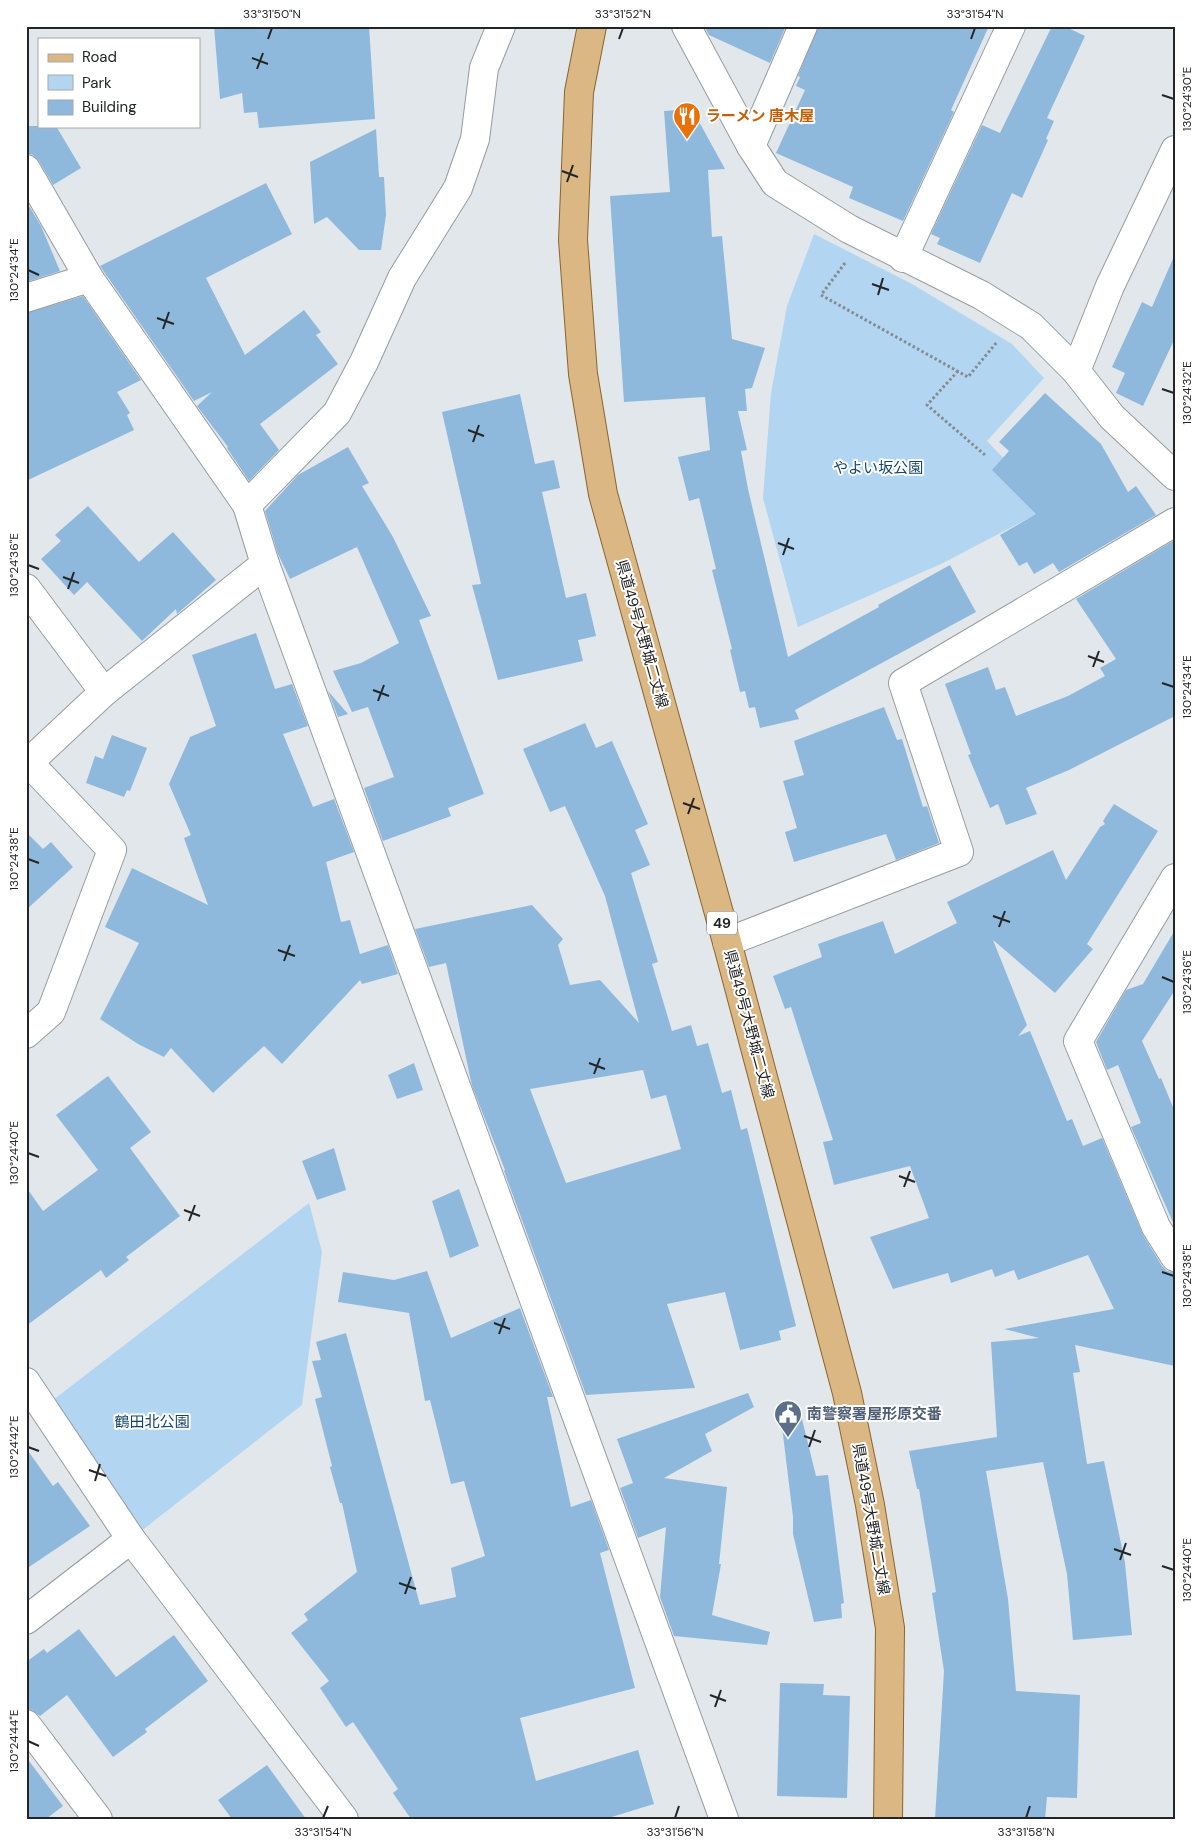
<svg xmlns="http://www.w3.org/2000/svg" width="1201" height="1845" viewBox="0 0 1201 1845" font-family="'DM Sans','Noto Sans JP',sans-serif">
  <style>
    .green { fill: #b2d5f2 }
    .building { fill: #8fb9dc; fill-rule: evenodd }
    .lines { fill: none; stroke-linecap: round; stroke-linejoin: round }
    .street-casing { stroke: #979ca0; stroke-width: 30 }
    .primary-casing { stroke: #8a652d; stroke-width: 30 }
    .path { stroke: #868a8d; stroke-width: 3; stroke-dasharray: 2.5 2.5; stroke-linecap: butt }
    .street { stroke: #fff; stroke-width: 28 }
    .primary { stroke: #dab783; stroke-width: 28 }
    .ticks { fill: none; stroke: #232526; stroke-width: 2 }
    .labels { text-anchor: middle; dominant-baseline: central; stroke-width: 4; stroke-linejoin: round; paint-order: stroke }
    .shield { fill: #fff; stroke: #656667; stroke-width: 1 }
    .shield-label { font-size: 14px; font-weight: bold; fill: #232526 }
    .food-label { font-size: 15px; font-weight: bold; fill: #c56008; stroke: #fff; text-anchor: start }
    .park-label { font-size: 15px; fill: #154568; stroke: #fff }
    .street-label { font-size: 15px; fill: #232526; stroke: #fff }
    .service-label { font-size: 15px; font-weight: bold; fill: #4e5e75; stroke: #fff; text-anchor: start }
    .neatline { fill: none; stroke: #232526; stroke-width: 2 }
    .ticks-label { font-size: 12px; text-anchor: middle; fill: #232526 }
  </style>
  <rect width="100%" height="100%" fill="#e1e7eb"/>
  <g class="green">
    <polygon points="814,234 912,284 1012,344 1044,378 987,441 1050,507 943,563 798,627 763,498 771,393 787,306"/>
    <polygon points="309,1203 322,1252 302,1405 131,1539 44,1407"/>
  </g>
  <g class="building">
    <polygon points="214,26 369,26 375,119 259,128 257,112 244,113 242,93 220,99"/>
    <polygon points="704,26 786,26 770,63 709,35"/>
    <polygon points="818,26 989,26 951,110 954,112 903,221 849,198 853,187 776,153 805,90 796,86 800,77 798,76"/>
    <polygon points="1052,26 1064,26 1085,36 1047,118 1054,121 1046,139 1048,140 1022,198 1012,193 980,263 937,244 940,238 931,234 982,125 1000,133"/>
    <polygon points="692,109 725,169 708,170 712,237 722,236 732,339 765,348 752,388 745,389 747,411 738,411 747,450 741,451 748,489 788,657 879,607 878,605 950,565 976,612 795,710 799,719 760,728 755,707 749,708 745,691 740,692 730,650 732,649 712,570 716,569 699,498 689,501 678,457 710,450 705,397 624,402 610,196 670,192 664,111"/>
    <polygon points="26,126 56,126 81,168 53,185 39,161 33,155 26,153"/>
    <polygon points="376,129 379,177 384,177 386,215 381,250 359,250 327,217 314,224 310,162"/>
    <polygon points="266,183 292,234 206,278 245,355 304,310 321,332 316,335 338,364 260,424 279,450 249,481 227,448 228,447 197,406 212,392 194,401 100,266"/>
    <polygon points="26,201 41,226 60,271 26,282"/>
    <polygon points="1175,254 1175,338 1143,406 1116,393 1125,373 1112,367 1142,302 1152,307"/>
    <polygon points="83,296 141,380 117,392 130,413 127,415 134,430 26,481 26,313"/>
    <polygon points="1045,393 1101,444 1128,492 1136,486 1156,515 1059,572 1053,563 1034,574 1027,562 1019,566 1000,535 1036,514 992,470 1009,451 999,442"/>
    <polygon points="520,394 535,464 554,460 560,488 542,492 566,598 586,593 596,636 578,640 583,661 498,680 472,585 481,584 442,412"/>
    <polygon points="348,447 369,483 362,486 393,537 431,616 419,620 484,794 448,808 451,816 383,841 364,788 394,777 368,707 352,712 333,671 361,663 399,643 357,547 290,579 278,554 265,511 298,475"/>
    <polygon points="88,506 139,562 173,532 216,580 177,614 176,609 142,641 87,582 74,595 41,559 61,541 55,535"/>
    <polygon points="1173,541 1175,716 1069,770 1026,788 1037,814 1006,825 998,804 990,808 968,755 971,754 945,684 988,667 996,690 1005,687 1016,716 1068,696 1105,676 1100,668 1116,659 1076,599"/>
    <polygon points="256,633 275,689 292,684 308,726 283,734 313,807 334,799 354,852 326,862 341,922 350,920 360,954 388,945 398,974 362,984 360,980 282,1064 264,1046 213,1093 171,1048 164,1057 138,1044 100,1019 139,943 105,927 132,868 208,905 184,838 191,835 169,784 190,737 216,726 192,655"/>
    <polygon points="328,691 348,714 338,717"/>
    <polygon points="884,707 897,740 902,739 923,807 927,806 939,843 896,860 886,834 794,862 785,832 797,828 783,781 804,775 794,741"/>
    <path d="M585 723 596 748 612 741 648 824 635 830 650 865 631 873 658 962 652 964 672 1031 691 1025 697 1046 708 1043 722 1093 731 1090 741 1130 747 1128 796 1326 779 1331 781 1340 740 1350 725 1292 667 1304 695 1388 586 1395 504 1171 505 1170 472 1086 446 963 429 967 415 929 532 905 563 939 558 945 570 985 600 980 639 1023 605 896 565 806 550 812 523 749ZM643 1070 651 1099 666 1095 681 1149 566 1183 530 1089Z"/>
    <polygon points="112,735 147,748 130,791 127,790 124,797 86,783 95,756 103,759"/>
    <polygon points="1114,804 1158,831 1087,944 1093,949 1055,993 993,940 1027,1025 1018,1036 1030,1031 1067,1121 1072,1119 1083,1146 1102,1138 1143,1235 1162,1266 1167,1271 1175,1272 1175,1366 1075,1345 1080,1372 1073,1373 1087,1464 1104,1461 1125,1563 1132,1635 1073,1640 1067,1574 1043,1462 986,1471 1008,1599 1016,1691 1080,1695 1077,1798 1047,1797 1045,1819 935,1819 944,1671 932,1593 936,1592 919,1489 917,1489 909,1451 997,1437 991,1342 1039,1338 1004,1329 1114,1309 1088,1255 1018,1280 1014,1270 995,1277 992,1269 951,1283 948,1273 893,1289 870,1237 929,1218 910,1166 834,1185 823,1142 833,1140 791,1007 785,1009 773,976 822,957 818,944 883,921 895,954 957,923 947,902 1053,850 1066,880 1100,827 1105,824 1103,821"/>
    <polygon points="26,832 43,849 51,842 73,867 26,910"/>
    <polygon points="1175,930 1175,990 1142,1041 1159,1079 1161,1078 1175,1112 1175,1227 1131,1127 1141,1123 1118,1065 1107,1070 1096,1042 1126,990 1143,984"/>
    <polygon points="414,1063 423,1090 397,1099 388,1075"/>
    <polygon points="108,1076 151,1132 130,1148 180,1216 126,1257 129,1260 106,1278 101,1270 26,1326 26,1187 43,1211 98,1170 56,1115"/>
    <polygon points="334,1148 346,1190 317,1200 302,1161"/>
    <polygon points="459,1189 479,1246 450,1258 432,1201"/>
    <polygon points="427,1271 451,1338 520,1308 553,1397 547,1397 571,1507 591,1500 609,1550 600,1553 635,1688 520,1718 536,1781 638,1750 654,1804 605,1819 411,1819 393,1793 398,1789 353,1722 346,1727 320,1688 329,1681 291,1633 308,1620 304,1614 357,1572 342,1503 340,1503 330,1467 332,1466 315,1399 322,1397 312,1361 321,1360 316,1342 346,1333 420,1605 456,1597 451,1568 485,1556 464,1481 451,1484 430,1400 425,1401 409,1313 338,1302 343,1272 394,1280"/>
    <polygon points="748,1393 754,1407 705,1434 712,1451 664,1478 727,1487 719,1564 721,1564 712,1615 770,1632 767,1645 674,1636 660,1597 666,1527 638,1538 620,1488 633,1483 617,1439"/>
    <polygon points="799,1407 816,1476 828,1475 844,1603 841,1604 842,1618 814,1622 793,1534 793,1517 780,1410"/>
    <polygon points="26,1448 53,1486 58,1482 90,1526 26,1569"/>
    <polygon points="79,1629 116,1677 174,1635 208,1681 145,1729 147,1732 113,1757 67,1695 40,1716 32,1710 26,1709 26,1662 44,1649 47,1653"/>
    <polygon points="780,1683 824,1684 823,1695 850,1696 847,1798 777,1796"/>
    <polygon points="26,1757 63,1806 46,1819 26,1819"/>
    <polygon points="267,1765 306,1819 232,1819 218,1800"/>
  </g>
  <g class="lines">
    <g class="street-casing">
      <g id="street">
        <polyline points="686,26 751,146 775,183 849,229 981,295 1031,326 1076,371 1112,417 1175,476"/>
        <polyline points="751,146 803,26"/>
        <polyline points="26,169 89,278 247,505 265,564 104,692 26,765"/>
        <polyline points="903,258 1011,26"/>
        <polyline points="26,298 89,278"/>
        <polyline points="1076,371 1110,286 1175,150"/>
        <polyline points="247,505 337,413 364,362 402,278 458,188 475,139 484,68 501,26"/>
        <polyline points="265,564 724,1819"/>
        <polyline points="26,588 104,692"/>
        <polyline points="1175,878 1078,1041 1156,1227 1175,1257"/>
        <polyline points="727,942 959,852 903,683 1175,522"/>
        <polyline points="26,1034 51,1012 112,850 29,763"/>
        <polyline points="26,1382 131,1539 26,1620"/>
        <polyline points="131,1539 344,1819"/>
        <polyline points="26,1724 98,1819"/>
      </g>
    </g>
    <g class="primary-casing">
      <polyline id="primary" points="592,26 579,92 573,240 583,374 603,494 727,942 847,1393 870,1505 890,1628 888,1819"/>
    </g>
    <g class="path">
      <polyline points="845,263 821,295 968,377 997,342"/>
      <polyline points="958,371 927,405 985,455"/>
    </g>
    <use href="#street" class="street"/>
    <use href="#primary" class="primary"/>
  </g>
  <path class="ticks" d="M268 39 272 28M619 39 623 28M971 39 975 28M252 58 268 64M257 69 263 53M1162 95 1174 99M562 171 578 177M567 182 573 165M28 270 39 275M872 284 889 290M878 295 883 278M157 318 174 324M163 329 169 312M1162 389 1174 393M468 430 484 436M473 442 479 425M778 543 794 549M783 555 789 538M28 565 39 569M63 577 79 583M68 589 74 572M1088 656 1104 662M1093 667 1099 651M1162 683 1174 687M373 690 389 696M378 701 384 685M683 803 700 809M688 814 694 798M28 859 39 863M993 916 1010 922M999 927 1005 911M278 950 295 956M284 961 290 945M1162 977 1174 982M589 1063 605 1069M594 1074 600 1058M28 1153 39 1157M899 1176 915 1182M904 1187 910 1171M184 1210 200 1216M189 1221 195 1205M1162 1272 1174 1276M494 1323 510 1329M499 1334 505 1318M804 1436 821 1442M28 1447 39 1451M809 1447 815 1430M89 1470 106 1476M95 1481 100 1464M1114 1549 1131 1555M1120 1560 1126 1543M1162 1566 1174 1570M399 1583 416 1589M405 1594 411 1577M710 1695 726 1701M715 1707 721 1690M28 1741 39 1746M323 1818 328 1806M675 1818 679 1806M1026 1818 1030 1806"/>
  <defs>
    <g id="restaurant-pin" transform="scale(1.4375)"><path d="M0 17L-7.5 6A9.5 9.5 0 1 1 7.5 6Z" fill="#e8710a" stroke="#fff"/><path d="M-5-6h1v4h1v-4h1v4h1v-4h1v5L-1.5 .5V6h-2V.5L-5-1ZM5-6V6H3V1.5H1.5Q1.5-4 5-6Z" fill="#fff"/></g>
    <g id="civic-pin" transform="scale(1.4375)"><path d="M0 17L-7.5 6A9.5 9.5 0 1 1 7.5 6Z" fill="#5c6f8a" stroke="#fff"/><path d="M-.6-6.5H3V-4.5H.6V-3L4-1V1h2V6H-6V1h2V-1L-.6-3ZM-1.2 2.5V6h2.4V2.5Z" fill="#fff"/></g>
  </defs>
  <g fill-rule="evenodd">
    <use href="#restaurant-pin" x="687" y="116"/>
    <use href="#civic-pin" x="788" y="1414"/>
  </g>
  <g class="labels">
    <rect class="shield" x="707" y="911.5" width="30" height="23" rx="4"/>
    <g class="shield-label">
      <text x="722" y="923">49</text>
    </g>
    <g class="food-label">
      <text x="706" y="116">ラーメン 唐木屋</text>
    </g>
    <g class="park-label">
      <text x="878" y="468">やよい坂公園</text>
      <text x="152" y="1422">鶴田北公園</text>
    </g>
    <g class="street-label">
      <text transform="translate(642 634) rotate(74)">県道49号大野城二丈線</text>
      <text transform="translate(749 1024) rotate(75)">県道49号大野城二丈線</text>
      <text transform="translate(871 1519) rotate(80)">県道49号大野城二丈線</text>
    </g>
    <g class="service-label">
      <text x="807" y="1414">南警察署屋形原交番</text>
    </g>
  </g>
  <rect width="1201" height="1845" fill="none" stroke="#ffffff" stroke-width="55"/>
  <rect x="38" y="38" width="162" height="90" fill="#ffffff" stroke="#a7a8a8"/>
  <rect x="48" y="54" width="25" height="8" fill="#dab783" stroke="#a7a8a8"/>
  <text x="82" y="62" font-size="15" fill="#232526">Road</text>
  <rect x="48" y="75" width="25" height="15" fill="#b2d5f2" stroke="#a7a8a8"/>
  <text x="82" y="88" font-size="15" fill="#232526">Park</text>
  <rect x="48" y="100" width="25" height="15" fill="#8fb9dc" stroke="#a7a8a8"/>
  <text x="82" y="112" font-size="15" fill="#232526">Building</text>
  <rect x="28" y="28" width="1146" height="1790" class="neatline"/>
  <g class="ticks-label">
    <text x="272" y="18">33°31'50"N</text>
    <text x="623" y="18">33°31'52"N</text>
    <text x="975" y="18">33°31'54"N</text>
    <text transform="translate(1187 99) rotate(-90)" y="4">130°24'30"E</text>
    <text transform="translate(14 270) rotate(-90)" y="4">130°24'34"E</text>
    <text transform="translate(1187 393) rotate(-90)" y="4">130°24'32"E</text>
    <text transform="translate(14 565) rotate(-90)" y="4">130°24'36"E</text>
    <text transform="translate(1187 687) rotate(-90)" y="4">130°24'34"E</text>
    <text transform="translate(14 859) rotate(-90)" y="4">130°24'38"E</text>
    <text transform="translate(1187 982) rotate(-90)" y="4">130°24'36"E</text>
    <text transform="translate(14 1153) rotate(-90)" y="4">130°24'40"E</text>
    <text transform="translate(1187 1276) rotate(-90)" y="4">130°24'38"E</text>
    <text transform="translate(14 1447) rotate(-90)" y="4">130°24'42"E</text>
    <text transform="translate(1187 1570) rotate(-90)" y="4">130°24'40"E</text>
    <text transform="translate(14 1741) rotate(-90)" y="4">130°24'44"E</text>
    <text x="323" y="1836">33°31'54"N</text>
    <text x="675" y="1836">33°31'56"N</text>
    <text x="1026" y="1836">33°31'58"N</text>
  </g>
</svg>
